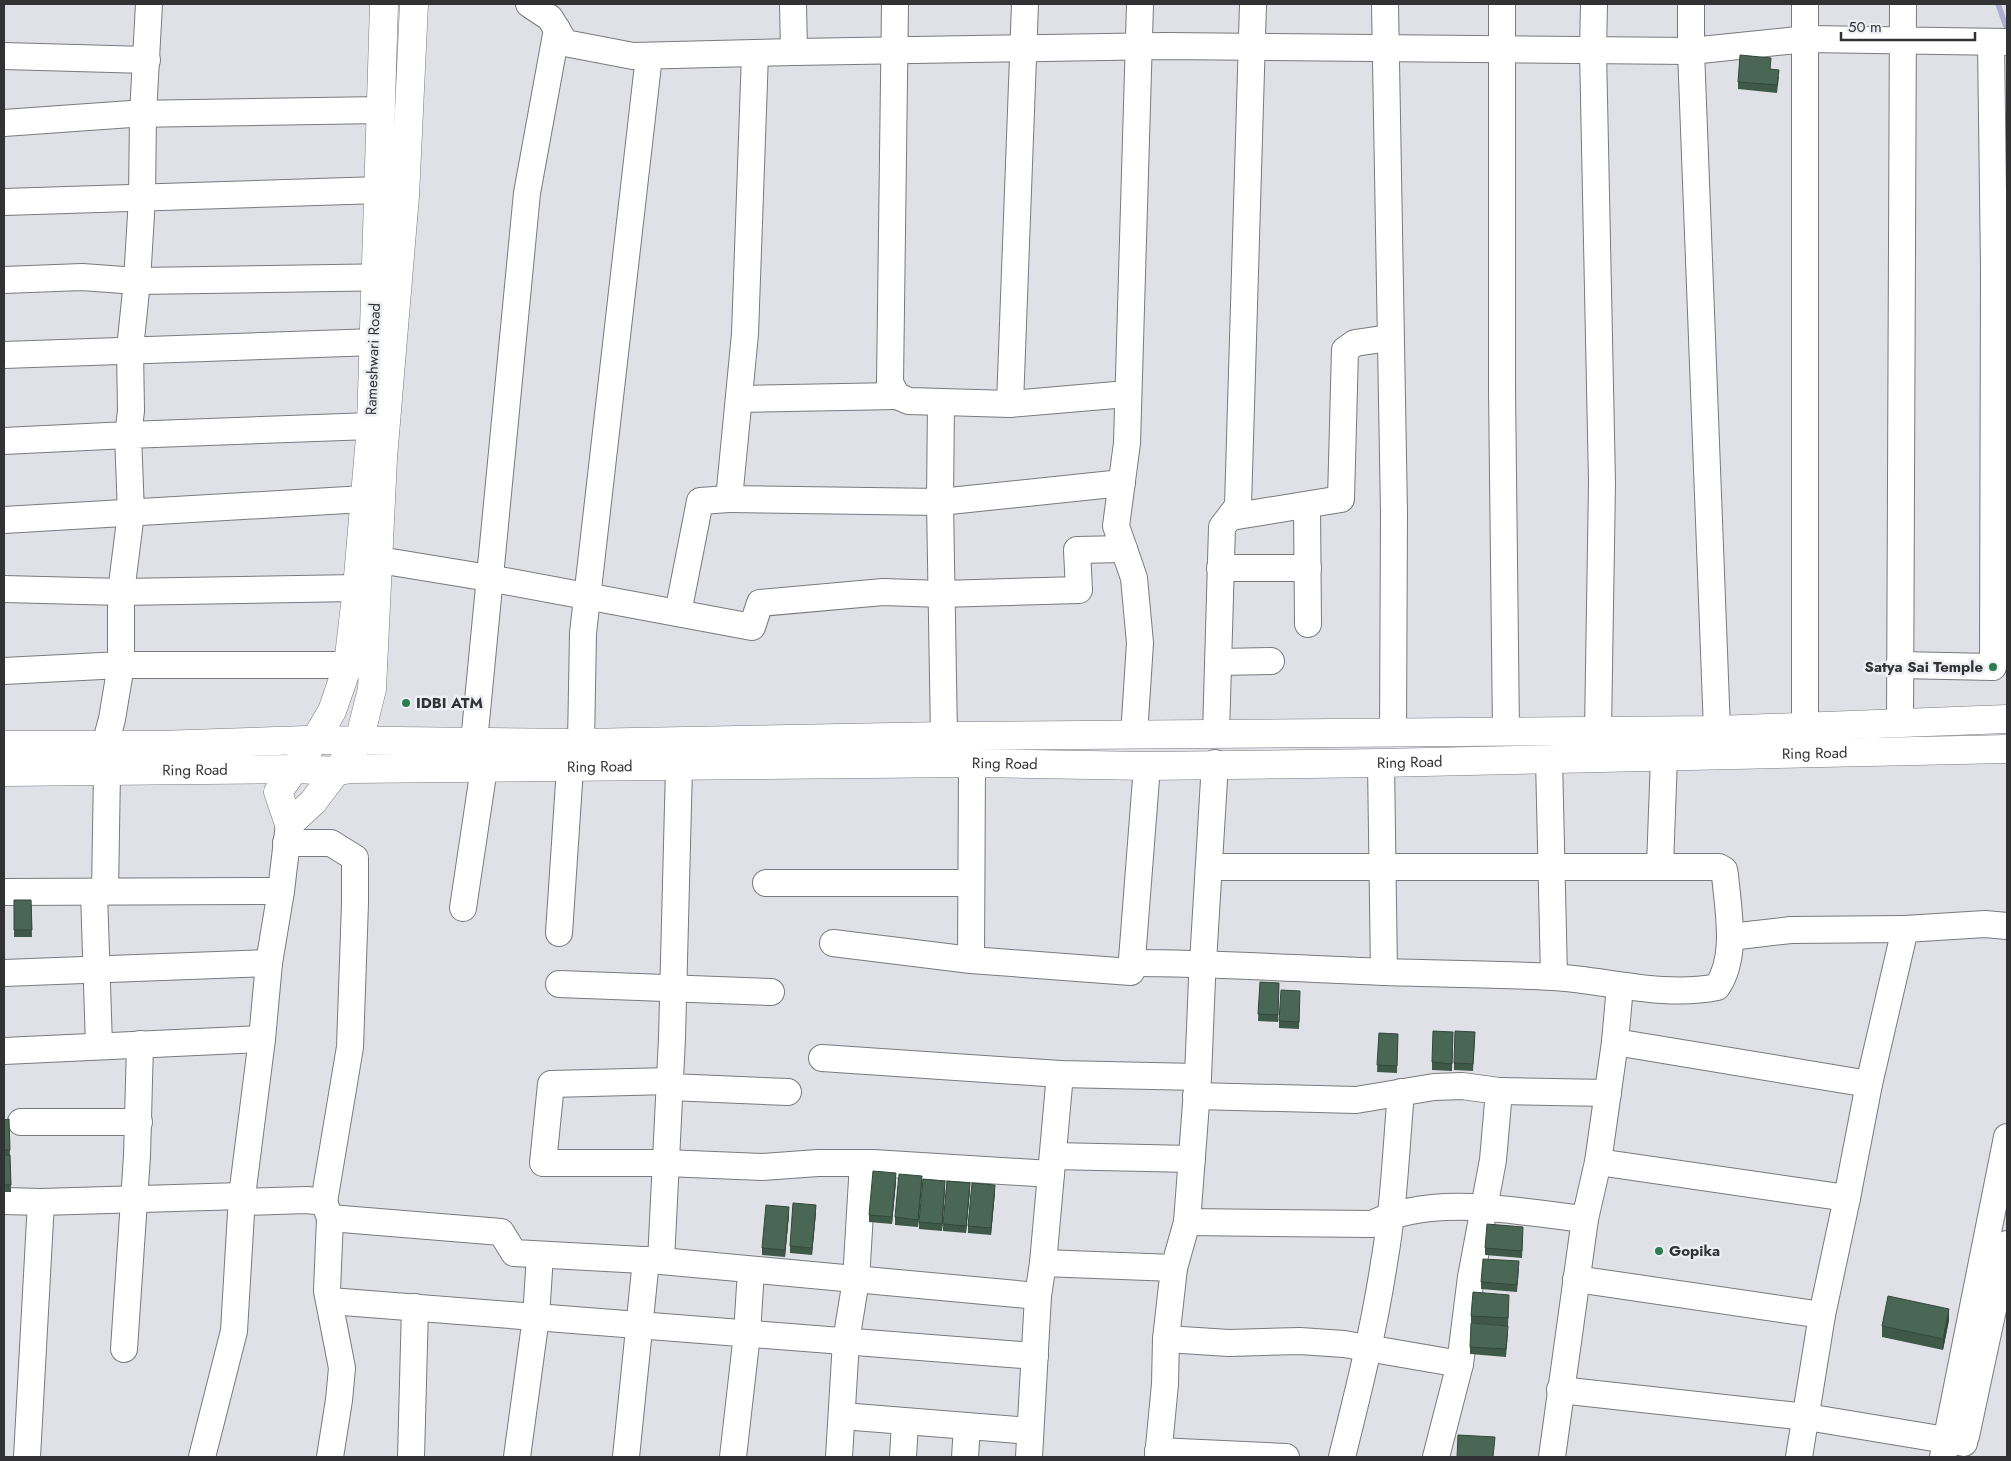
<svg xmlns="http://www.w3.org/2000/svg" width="2011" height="1461" viewBox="0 0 2011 1461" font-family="Jost,sans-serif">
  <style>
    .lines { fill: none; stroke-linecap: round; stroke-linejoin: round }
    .stream { stroke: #adafd0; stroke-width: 5.5 }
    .minor-casing { stroke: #79797f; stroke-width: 28 }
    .major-casing { stroke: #79797f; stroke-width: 29 }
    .highway-casing { stroke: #79797f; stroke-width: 29 }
    .minor { stroke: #fff; stroke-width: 26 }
    .major { stroke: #fff; stroke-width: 28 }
    .highway { stroke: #fff; stroke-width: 28 }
    .wall { fill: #3f5948 }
    .shaded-wall { fill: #33483b }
    .building { fill: #496754; stroke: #33483b }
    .poi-dot { fill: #297e50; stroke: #edeef4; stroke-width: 2 }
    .labels { text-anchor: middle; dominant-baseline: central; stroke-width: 5; stroke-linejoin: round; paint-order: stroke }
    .street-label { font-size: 15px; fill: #323234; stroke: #edeef4 }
    .poi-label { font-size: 15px; font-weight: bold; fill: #323234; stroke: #edeef4; text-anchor: start }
  </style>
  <rect width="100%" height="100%" fill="#e0e1e7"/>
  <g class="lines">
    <polyline class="stream" points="1998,4 2007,29"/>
    <g class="minor-casing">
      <g id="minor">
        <polyline points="529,4 550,18 565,43 633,56 794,52 1164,46 1691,51 1807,39 2007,42"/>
        <polyline points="793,4 794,52"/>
        <polyline points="895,4 890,383 897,396 909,401 1010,404 1025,4"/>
        <polyline points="1385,4 1394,513 1393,733"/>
        <polyline points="1502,4 1502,389 1506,731"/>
        <polyline points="1594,4 1593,50 1602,482 1598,731"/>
        <polyline points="1691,4 1691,51 1717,730"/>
        <polyline points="755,54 745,334 729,499 940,502 941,402"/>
        <polyline points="4,56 147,60"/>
        <polyline points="4,123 131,114 382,110"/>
        <polyline points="4,202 380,190"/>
        <polyline points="4,280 82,277 137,281 397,277"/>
        <polyline points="4,355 375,342"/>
        <polyline points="739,399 897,396"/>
        <polyline points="1010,404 1127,394"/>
        <polyline points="4,441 128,435 131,411 130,349 137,281 142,198 143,114 149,4"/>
        <polyline points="1307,505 1308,624"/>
        <polyline points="1231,517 1341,499 1345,350 1355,343 1389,338"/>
        <polyline points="4,520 364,499 381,500"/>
        <polyline points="379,560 489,578 752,627 760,603 883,592 941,594 1079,590 1077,550 1124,549"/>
        <polyline points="1220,568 1308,568"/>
        <polyline points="4,589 121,592 357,588"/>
        <polyline points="678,613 700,501 729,499"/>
        <polyline points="1218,662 1271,661"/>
        <polyline points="1899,665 1993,667 1994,268 1991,42"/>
        <polyline points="4,671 121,665 121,592 131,513 128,435 371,426"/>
        <polyline points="1900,724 1903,4"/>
        <polyline points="1805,727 1805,4"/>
        <polyline points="1216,734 1222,527 1238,506 1253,4"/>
        <polyline points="1134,735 1140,643 1134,578 1116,526 1127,443 1140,4"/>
        <polyline points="944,736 940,502 1122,483"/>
        <polyline points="474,742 527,193 557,29"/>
        <polyline points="581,743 583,633 649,56"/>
        <polyline points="105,745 112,719 121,665 348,665"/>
        <polyline points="1549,759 1554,977"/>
        <polyline points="972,763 971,960 1131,972 1147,766"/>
        <polyline points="1381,763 1384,972"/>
        <polyline points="286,843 331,843 355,858 355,903 350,1047 324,1202"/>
        <polyline points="1660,866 1664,757"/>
        <polyline points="766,883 971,883"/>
        <polyline points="4,892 281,891"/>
        <polyline points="94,892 99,1046"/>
        <polyline points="105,892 107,771"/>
        <polyline points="463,908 484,768"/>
        <polyline points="559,933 570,768"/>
        <polyline points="1730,937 1791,930 1905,929"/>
        <polyline points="833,943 971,960"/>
        <path d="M1132 963C1217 963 1301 969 1385 972 1441 974 1496 974 1552 977 1607 980 1662 998 1717 987 1738 957 1728 910 1725 875L1724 870 1719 867H1209"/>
        <polyline points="4,973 269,963"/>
        <polyline points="559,984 771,992"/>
        <polyline points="4,1051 262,1039"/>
        <polyline points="822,1058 1060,1074 1198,1077"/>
        <polyline points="670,1081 551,1084 543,1163 666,1163 762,1167 818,1163 873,1163 1051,1174"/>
        <polyline points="1869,1084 1905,929 1985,924 2007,926"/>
        <polyline points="670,1087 788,1092"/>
        <polyline points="1196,1096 1356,1100 1434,1087 1462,1086 1499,1091"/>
        <polyline points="21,1122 139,1122"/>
        <polyline points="1053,1156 1192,1159"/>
        <polyline points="1598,1162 1847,1198 1869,1084 1615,1042"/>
        <polyline points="4,1201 41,1202 242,1196"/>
        <polyline points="242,1202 307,1200 324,1202 330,1218 327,1291 342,1368 339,1400 330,1457"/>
        <polyline points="330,1218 501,1232 514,1253 661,1261 1038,1296"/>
        <path d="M1187 1222 1372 1224C1434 1193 1518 1212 1585 1219"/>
        <polyline points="661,1261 672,1038 679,767"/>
        <polyline points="1043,1263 1174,1268"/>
        <polyline points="1576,1279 1822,1315"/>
        <polyline points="330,1301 1035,1356"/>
        <polyline points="1166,1339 1229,1343 1300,1341 1344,1344 1460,1364"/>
        <polyline points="124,1349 137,1156 140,1044"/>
        <polyline points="1560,1390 1807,1417 1964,1443"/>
        <polyline points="842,1416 1030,1431"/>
        <polyline points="1966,1436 2007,1244"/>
        <polyline points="1158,1451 1286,1457"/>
        <polyline points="27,1457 41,1202"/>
        <polyline points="202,1457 234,1331 242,1196 262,1039 269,963 281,891 289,824"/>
        <polyline points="411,1457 415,1307"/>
        <polyline points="517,1457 536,1317 540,1255"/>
        <polyline points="626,1457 646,1260"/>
        <polyline points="733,1457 747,1334 751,1270"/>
        <polyline points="839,1457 846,1341 856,1280 863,1163"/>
        <polyline points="903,1457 905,1422"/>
        <polyline points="965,1457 967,1427"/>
        <polyline points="1029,1457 1038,1296 1043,1263 1060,1074"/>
        <polyline points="1158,1457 1165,1384 1166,1339 1174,1268 1187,1222 1198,1077 1202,979 1215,763"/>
        <path d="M1342 1457C1358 1393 1374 1329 1384 1263 1394 1207 1396 1149 1401 1092"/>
        <polyline points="1436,1457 1460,1364 1471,1277 1493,1160 1499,1091 1608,1093"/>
        <polyline points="1552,1457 1585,1219 1598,1162 1615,1042 1620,986"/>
        <polyline points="1799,1457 1822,1315 1847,1198"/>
        <polyline points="1943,1457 2007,1137"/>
      </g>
    </g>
    <g class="major-casing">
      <polyline id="major" points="384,4 371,426 357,588 348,665 332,711 315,740 278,792 289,824 313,802 359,741 372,689 383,458 405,196 414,4"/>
    </g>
    <g class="highway-casing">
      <g id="highway">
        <polyline points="4,745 159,745 307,740 581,743 944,736 1717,730 2007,719"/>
        <path id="s1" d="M4 772 295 769 338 771 352 769 972 763 1147 766 1381 763 2007 749"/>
      </g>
    </g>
    <use href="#minor" class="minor"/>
    <use href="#major" class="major"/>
    <use href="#highway" class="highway"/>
  </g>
  <g class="wall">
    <polygon points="1771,69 1779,77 1777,93 1738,89 1738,82"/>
    <polygon points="14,900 31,900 32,937 14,937"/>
    <polygon points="1260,982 1279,983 1278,1022 1258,1021"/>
    <polygon points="1300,998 1299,1029 1279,1028 1279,1021"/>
    <polygon points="1453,1032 1452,1071 1432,1070 1432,1062"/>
    <polygon points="1379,1033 1398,1034 1397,1073 1377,1072"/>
    <polygon points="1475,1039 1473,1071 1454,1070 1454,1063"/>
    <polygon points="9,1119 11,1192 4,1192 4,1120"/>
    <polygon points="896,1181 892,1224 869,1222 869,1215"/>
    <polygon points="922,1183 918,1227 895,1225 895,1217"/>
    <polygon points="945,1188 942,1231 919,1229 919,1222"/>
    <polygon points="970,1190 966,1233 943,1231 943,1224"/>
    <polygon points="995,1192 991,1235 968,1233 968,1226"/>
    <polygon points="816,1212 812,1255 790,1253 790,1246"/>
    <polygon points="789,1214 785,1257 762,1255 762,1248"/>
    <polygon points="1523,1234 1522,1258 1485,1255 1485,1248"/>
    <polygon points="1519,1268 1517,1292 1481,1289 1481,1282"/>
    <polygon points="1509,1302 1508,1326 1471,1323 1471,1316"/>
    <polygon points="1949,1320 1943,1350 1882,1337 1882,1326"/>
    <polygon points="1508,1333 1506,1357 1470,1354 1470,1347"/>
  </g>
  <g class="shaded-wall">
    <polygon points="896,1173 896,1181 892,1224 892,1217"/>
    <polygon points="922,1176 922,1183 918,1227 918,1220"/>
    <polygon points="945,1181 945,1188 942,1231 942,1224"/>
    <polygon points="970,1183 970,1190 966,1233 966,1226"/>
    <polygon points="995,1185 995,1192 991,1235 991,1228"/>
    <polygon points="816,1205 816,1212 812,1255 812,1248"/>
    <polygon points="789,1207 789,1214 785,1257 785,1250"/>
    <polygon points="1949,1309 1949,1320 1943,1350 1943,1339"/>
  </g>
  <g class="building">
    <polygon points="1740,55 1771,58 1770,69 1779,70 1777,85 1738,82"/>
    <polygon points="14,900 31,900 32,930 14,930"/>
    <polygon points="1260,982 1279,983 1278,1015 1258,1014"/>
    <polygon points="1281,990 1300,991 1299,1022 1279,1021"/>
    <polygon points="1433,1031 1453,1032 1452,1064 1432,1062"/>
    <polygon points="1455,1031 1475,1032 1473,1064 1454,1063"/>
    <polygon points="1379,1033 1398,1034 1397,1066 1377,1065"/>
    <polygon points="9,1119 10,1150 4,1150 4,1120"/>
    <polygon points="4,1155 10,1155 11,1185 4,1185"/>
    <polygon points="873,1171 896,1173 892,1217 869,1215"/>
    <polygon points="899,1174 922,1176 918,1220 895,1217"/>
    <polygon points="923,1179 945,1181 942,1224 919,1222"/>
    <polygon points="947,1181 970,1183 966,1226 943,1224"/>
    <polygon points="972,1183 995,1185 991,1228 968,1226"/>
    <polygon points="793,1203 816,1205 812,1248 790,1246"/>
    <polygon points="766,1205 789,1207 785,1250 762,1248"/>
    <polygon points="1487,1224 1523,1227 1522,1251 1485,1248"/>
    <polygon points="1483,1259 1519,1261 1517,1285 1481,1282"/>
    <polygon points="1473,1292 1509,1295 1508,1318 1471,1316"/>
    <polygon points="1888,1296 1949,1309 1943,1339 1882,1326"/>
    <polygon points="1471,1323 1508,1326 1506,1349 1470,1347"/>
    <polygon points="1458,1435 1495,1437 1493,1457 1457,1457"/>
  </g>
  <g class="poi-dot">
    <circle cx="1993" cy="667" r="5"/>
    <circle cx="406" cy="703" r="5"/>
    <circle cx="1659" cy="1251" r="5"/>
  </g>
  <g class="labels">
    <g class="street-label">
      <text transform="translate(373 359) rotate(-88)">Rameshwari Road</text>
      <text stroke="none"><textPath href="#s1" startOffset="1811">Ring Road</textPath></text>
      <text stroke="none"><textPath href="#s1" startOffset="1406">Ring Road</textPath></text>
      <text stroke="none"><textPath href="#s1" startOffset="1001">Ring Road</textPath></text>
      <text stroke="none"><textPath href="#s1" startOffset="596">Ring Road</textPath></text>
      <text stroke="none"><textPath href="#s1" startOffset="191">Ring Road</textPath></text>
    </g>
    <g class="poi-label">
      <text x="1983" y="667" text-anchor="end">Satya Sai Temple</text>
      <text x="416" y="703">IDBI ATM</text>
      <text x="1669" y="1251">Gopika</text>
    </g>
  </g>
  <rect width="2011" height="1461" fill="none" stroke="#323234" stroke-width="10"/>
  <path d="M1841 32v8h134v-8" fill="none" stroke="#323234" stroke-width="2.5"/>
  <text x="1848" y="32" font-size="15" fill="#323234" stroke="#edeef4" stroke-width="4" paint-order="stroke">50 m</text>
</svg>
